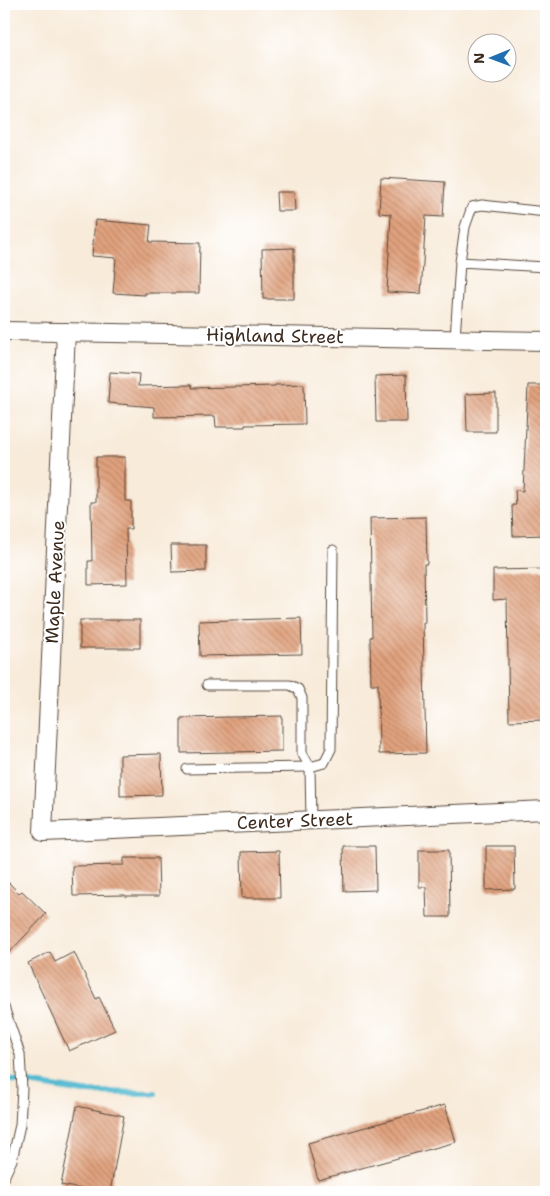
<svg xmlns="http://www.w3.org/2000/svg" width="550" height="1196" viewBox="0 0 550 1196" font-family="'Shantell Sans',sans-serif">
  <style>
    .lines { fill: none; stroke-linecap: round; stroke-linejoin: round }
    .stream { stroke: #52bad0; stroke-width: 6 }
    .building { fill: url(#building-back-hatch) }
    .lane-casing { stroke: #57473a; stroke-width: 11 }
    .street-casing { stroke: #57473a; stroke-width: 20 }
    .lane { stroke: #fff; stroke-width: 9 }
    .street { stroke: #fff; stroke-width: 18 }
    .labels { text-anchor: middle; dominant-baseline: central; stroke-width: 4; stroke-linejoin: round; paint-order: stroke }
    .street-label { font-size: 18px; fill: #3b2a1e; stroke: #fff }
  </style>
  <defs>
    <pattern id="building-back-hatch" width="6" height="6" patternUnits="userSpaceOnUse" patternTransform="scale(1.25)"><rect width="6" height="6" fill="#e1a27e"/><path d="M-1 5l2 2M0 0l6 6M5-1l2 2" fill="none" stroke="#b88467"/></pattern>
  </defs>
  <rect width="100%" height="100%" fill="#fff"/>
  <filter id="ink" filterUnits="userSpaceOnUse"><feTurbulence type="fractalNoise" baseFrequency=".02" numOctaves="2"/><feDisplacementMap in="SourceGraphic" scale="10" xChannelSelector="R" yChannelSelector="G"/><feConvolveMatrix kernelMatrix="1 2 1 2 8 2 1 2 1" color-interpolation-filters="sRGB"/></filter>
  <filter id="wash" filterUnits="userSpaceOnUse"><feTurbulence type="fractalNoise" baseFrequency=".0096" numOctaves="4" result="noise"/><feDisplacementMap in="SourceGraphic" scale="20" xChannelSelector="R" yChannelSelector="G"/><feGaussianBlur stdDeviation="1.12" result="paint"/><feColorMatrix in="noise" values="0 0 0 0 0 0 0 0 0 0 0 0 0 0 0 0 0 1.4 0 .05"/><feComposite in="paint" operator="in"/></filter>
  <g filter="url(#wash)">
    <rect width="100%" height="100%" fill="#f8ebda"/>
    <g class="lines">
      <polyline class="stream" points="4,1079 84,1092 155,1093"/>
    </g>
    <g id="blocks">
      <g class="building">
        <polygon points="381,178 445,182 443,217 426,216 421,294 387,292 391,214 379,213"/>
        <polygon points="276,192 294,192 295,211 277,211"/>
        <polygon points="95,220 151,225 149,242 200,243 199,293 145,293 145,295 113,293 116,258 92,256"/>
        <polygon points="294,248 294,299 263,299 262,249"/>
        <polygon points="110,372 139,374 138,386 191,385 192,388 275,386 275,385 304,384 305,424 245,425 245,427 216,427 215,416 154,417 154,407 108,403"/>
        <polygon points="406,375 407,422 376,422 375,376"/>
        <polygon points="528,385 546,385 546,535 513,536 512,505 516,505 515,490 523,491"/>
        <polygon points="496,393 496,432 467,432 466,394"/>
        <polygon points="96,457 125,457 125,501 131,501 131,529 126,529 127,584 88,585 88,561 92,561 91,502 96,502"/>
        <polygon points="426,517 427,564 424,564 425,623 423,623 426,753 379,754 378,684 371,684 370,637 372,637 370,518"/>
        <polygon points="171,545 206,545 206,571 172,572"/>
        <polygon points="546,569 546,720 509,721 507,599 493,600 493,570"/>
        <polygon points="301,618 302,654 200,656 199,621"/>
        <rect x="80" y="620" width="60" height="28"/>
        <polygon points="282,716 282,751 181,753 181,718"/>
        <polygon points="161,754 162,795 120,796 120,755"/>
        <polygon points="343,846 375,846 376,890 344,891"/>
        <polygon points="486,846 514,846 515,889 486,890"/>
        <polygon points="419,850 449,850 450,917 427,917 426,887 419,887"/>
        <polygon points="279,851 280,898 242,898 241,852"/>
        <polygon points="124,858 158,858 159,896 125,896 125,895 73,896 72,866 124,865"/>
        <polygon points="4,878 19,893 22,891 46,914 4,958"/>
        <polygon points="50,952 55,962 74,952 96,999 99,997 115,1030 69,1051 28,963"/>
        <polygon points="445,1105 456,1142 318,1180 308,1143"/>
        <polygon points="77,1106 124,1116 110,1192 97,1192 61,1185"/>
      </g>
    </g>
  </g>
  <g filter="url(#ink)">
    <use href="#blocks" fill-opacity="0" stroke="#57473a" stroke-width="1"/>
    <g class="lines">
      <g class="lane-casing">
        <g id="lane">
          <polyline points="460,262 465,227 472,207 482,205 546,212"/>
          <polyline points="455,339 460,262 546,267"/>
          <polyline points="207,685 290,685 298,689 302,698 302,753 310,767"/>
          <polyline points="187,769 310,767"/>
          <polyline points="311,820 310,767 324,763 331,749 333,550"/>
          <polyline points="4,1007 20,1054 22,1089 20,1125 12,1160 4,1177"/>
        </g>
      </g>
      <g class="street-casing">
        <g id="street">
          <polyline points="4,331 546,341"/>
          <polyline points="66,332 43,832 546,810"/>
        </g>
      </g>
      <use href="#lane" class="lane"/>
      <use href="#street" class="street"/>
    </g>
  </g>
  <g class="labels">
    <g class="street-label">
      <text transform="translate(275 336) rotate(1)">Highland Street</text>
      <text transform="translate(55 582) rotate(-87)">Maple Avenue</text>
      <text transform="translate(295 821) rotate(-2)">Center Street</text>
    </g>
  </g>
  <rect width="550" height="1196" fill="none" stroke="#fff" stroke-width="20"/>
  <g transform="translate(492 58) rotate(269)"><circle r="24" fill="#ffffff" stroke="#b1aaa5"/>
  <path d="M0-4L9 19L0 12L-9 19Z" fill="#1f6fb2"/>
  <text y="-8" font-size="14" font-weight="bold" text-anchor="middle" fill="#3b2a1e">N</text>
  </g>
</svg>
